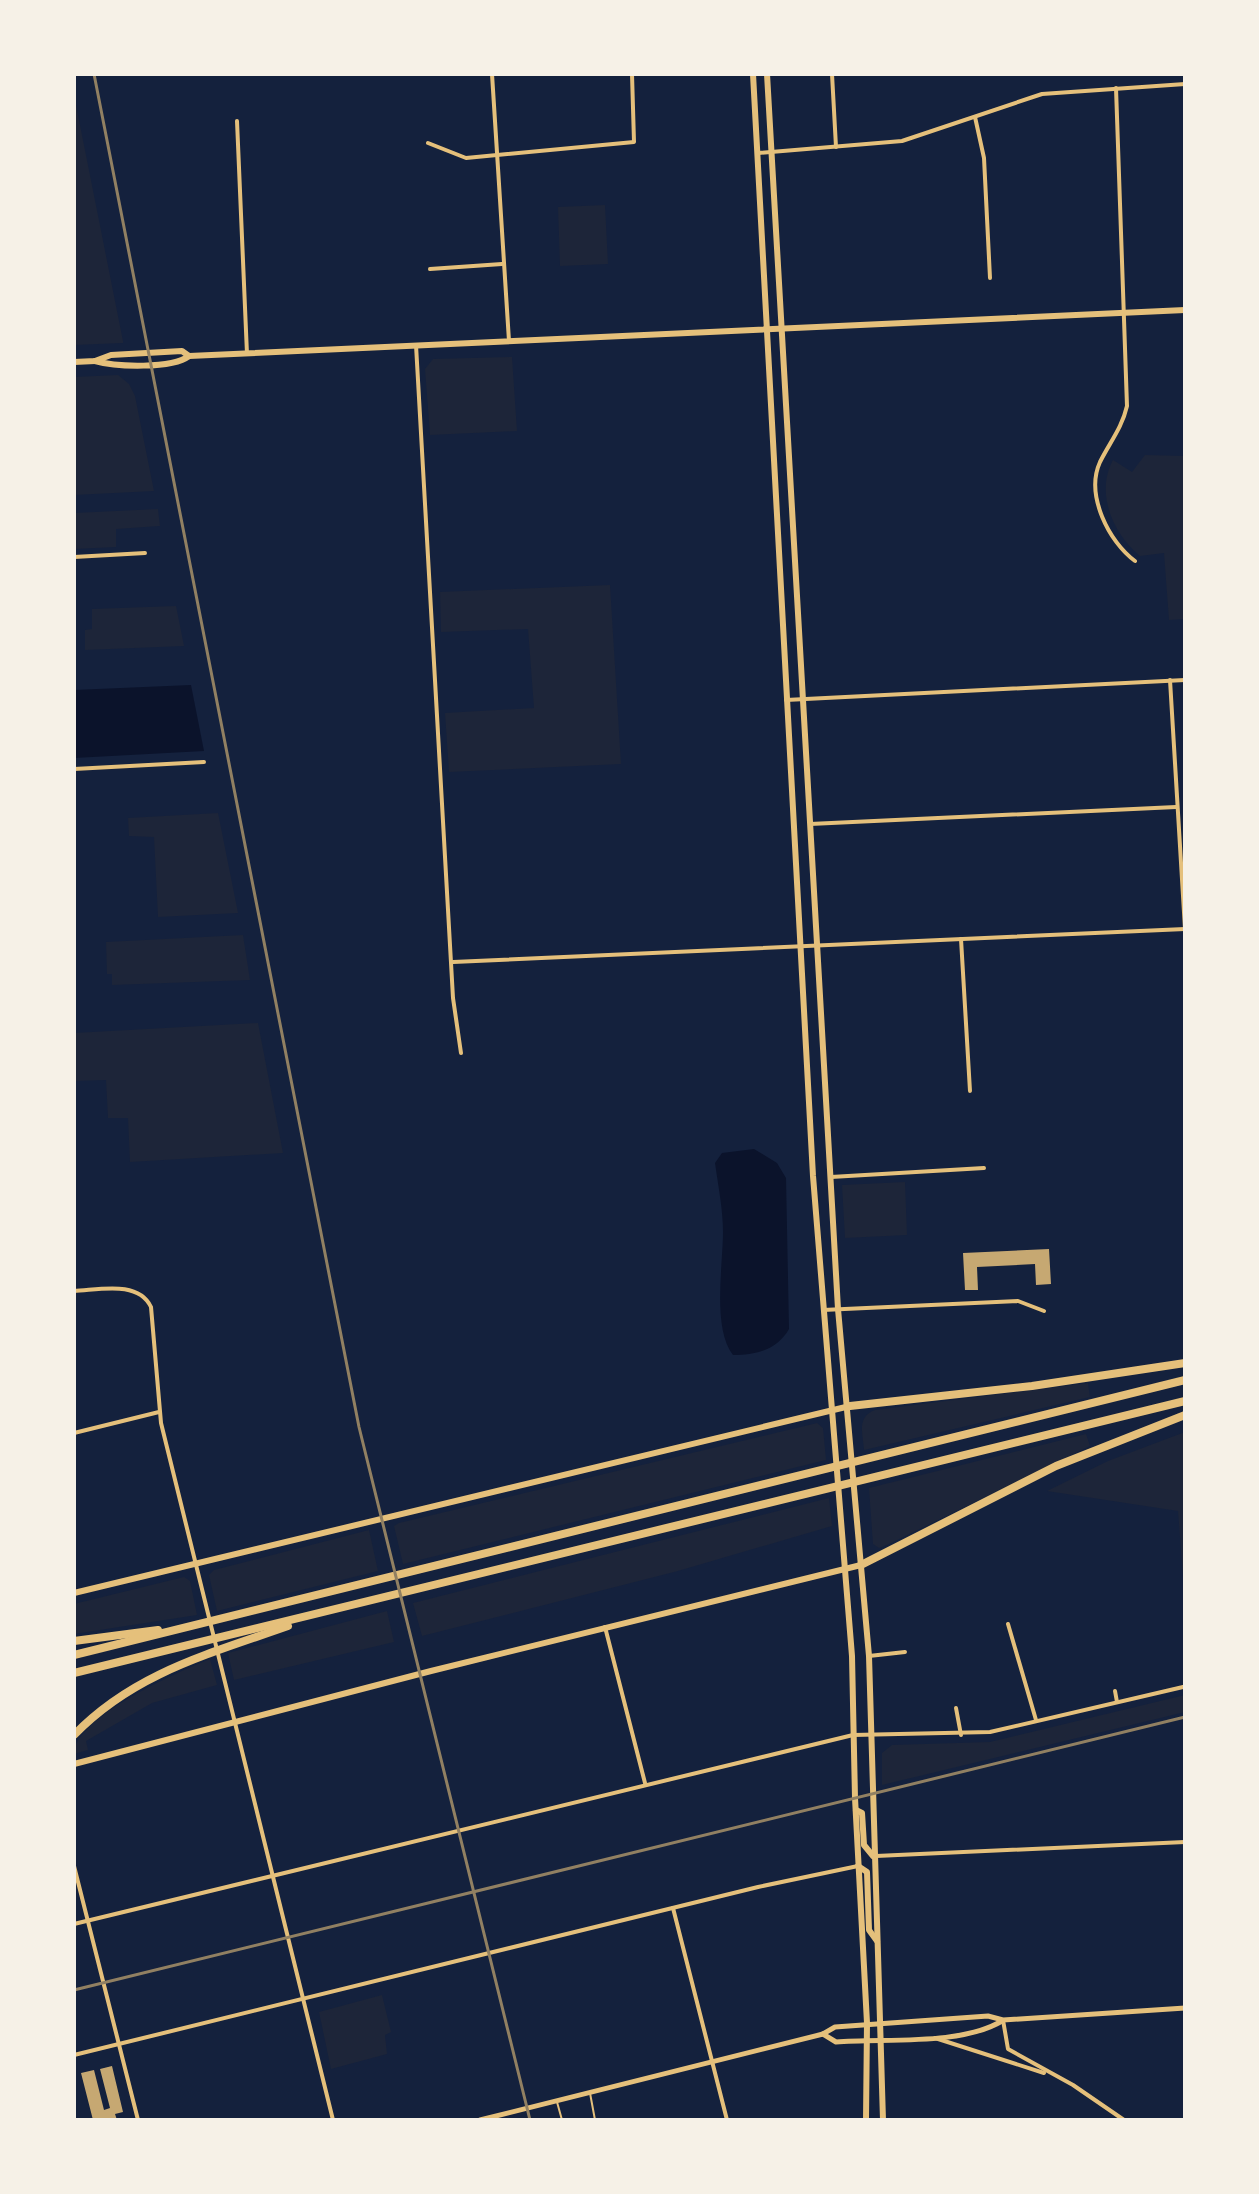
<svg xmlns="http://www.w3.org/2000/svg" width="1259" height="2194" viewBox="0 0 1259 2194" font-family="'Varela Round',sans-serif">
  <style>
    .green { fill: #1d2539 }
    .water { fill: #0b132b }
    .building { fill: #c6a872 }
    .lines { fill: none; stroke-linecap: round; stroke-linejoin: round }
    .service { stroke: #e5c07b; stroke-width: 2 }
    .minor { stroke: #e5c07b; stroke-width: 4 }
    .tertiary { stroke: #e5c07b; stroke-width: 5 }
    .secondary { stroke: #e5c07b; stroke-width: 6 }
    .motorway { stroke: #e5c07b; stroke-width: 8 }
    .rail { stroke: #918062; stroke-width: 3 }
  </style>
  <rect width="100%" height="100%" fill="#14213d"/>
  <g class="green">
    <polygon points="74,95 123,341 123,343 74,345"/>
    <polygon points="605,205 608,264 560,266 558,207"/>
    <polygon points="512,357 517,431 430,435 425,369 433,359"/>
    <polygon points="118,375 129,384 135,396 154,491 74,495 74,377"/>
    <path d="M1145 455 1185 456V619L1169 620 1164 553 1140 556C1113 534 1095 493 1113 460L1132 472Z"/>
    <polygon points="158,509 160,526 116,529 116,547 74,549 74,513"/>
    <polygon points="610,585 621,764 449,772 445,713 534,708 528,629 441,632 440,592"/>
    <polygon points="176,606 184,646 85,650 85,630 92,629 92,609"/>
    <polygon points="218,813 238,913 158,917 154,837 129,836 128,818"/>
    <polygon points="243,935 250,980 112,985 112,974 107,974 106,942"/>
    <polygon points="258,1023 283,1153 130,1162 128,1118 108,1118 106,1080 74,1081 74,1033"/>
    <polygon points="905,1182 907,1235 845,1238 842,1185"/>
    <path d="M1088 1383 1090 1397 864 1450C863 1434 856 1417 875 1410Z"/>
    <polygon points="817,1423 823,1428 826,1460 403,1564 394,1526 399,1523"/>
    <polygon points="1185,1432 1185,1603 1178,1511 1047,1491 1108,1461"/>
    <polygon points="1086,1434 1090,1446 889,1544 879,1548 873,1544 869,1488"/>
    <polygon points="829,1498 832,1526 678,1571 422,1636 413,1603"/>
    <polygon points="369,1530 378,1571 217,1611 209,1575 214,1570"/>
    <polygon points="184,1577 190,1581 197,1615 74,1634 74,1604"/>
    <polygon points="387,1611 394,1642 234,1680 228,1653"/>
    <path d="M210 1659 217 1685 152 1703 86 1741 88 1750 74 1754C74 1717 180 1671 210 1659Z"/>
    <polygon points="1185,1695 1185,1712 882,1785 882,1753 892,1745 990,1742"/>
    <polygon points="382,1995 391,2032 385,2035 387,2054 331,2069 319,2012"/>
  </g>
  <g class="water">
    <polygon points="191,685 204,751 74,758 74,690"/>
    <path d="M754 1149 777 1163 786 1178 789 1329C777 1350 756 1355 733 1355 712 1328 723 1266 723 1232 723 1209 718 1185 715 1163L722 1153Z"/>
  </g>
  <g class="building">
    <polygon points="1049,1249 1051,1284 1036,1285 1035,1264 977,1267 978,1290 965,1290 963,1253"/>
    <polygon points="112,2066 123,2112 115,2114 117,2120 93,2120 81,2073 94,2070 104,2110 110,2108 100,2069"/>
  </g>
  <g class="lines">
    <g class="service">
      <polyline points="590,2093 595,2120"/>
      <polyline points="557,2102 562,2120"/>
    </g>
    <g class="minor">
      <polyline points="492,74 509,341"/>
      <polyline points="832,74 836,147"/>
      <path d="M1116 88 1127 406C1122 428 1110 442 1100 462 1085 495 1109 542 1135 561"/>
      <polyline points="975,117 984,158 990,278"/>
      <polyline points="237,121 247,354"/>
      <polyline points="428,143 466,158 634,142 632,74"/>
      <polyline points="758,153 902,141 1042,94 1185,84"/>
      <polyline points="430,269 502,264"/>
      <polyline points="416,345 453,998 461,1053"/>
      <polyline points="74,557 145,553"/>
      <polyline points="1170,680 1185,929"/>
      <polyline points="786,700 1185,680"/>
      <polyline points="74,769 204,762"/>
      <polyline points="810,824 1176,807"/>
      <polyline points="961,939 970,1091"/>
      <polyline points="453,962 1185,929"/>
      <polyline points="831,1177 984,1168"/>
      <path d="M74 1291C99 1290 138 1280 151 1307L161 1423 333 2120"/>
      <polyline points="823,1310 1018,1301 1044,1311"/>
      <polyline points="74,1433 159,1412"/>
      <polyline points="1008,1624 1036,1720"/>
      <polyline points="605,1627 645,1783"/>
      <polyline points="869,1656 905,1652"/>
      <polyline points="1115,1691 1117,1702"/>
      <polyline points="956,1708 961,1735"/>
      <polyline points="876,1856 1185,1842"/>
      <polyline points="74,1866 138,2120"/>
      <polyline points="673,1908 727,2120"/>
      <polyline points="74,1924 853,1735 990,1732 1183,1687"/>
      <polyline points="1003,2020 1008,2049 1073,2085 1124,2120"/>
      <polyline points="935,2038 1044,2073"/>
      <polyline points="74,2055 758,1887 858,1866"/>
    </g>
    <g class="tertiary">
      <path d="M823 2034 836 2042C885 2038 960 2046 1002 2021"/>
      <polyline points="480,2120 823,2034 835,2027 988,2016 1003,2020 1185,2008"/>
    </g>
    <g class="secondary">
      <polyline points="753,74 813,1176 852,1656 855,1798 867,2023 866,2120"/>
      <polyline points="767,74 838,1309 869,1656 883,2120"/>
      <path d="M95 361C116 367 172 369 189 356L1185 310"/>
      <polyline points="74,362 95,361 111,355 182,351 189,356"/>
      <polyline points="74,1593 850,1406"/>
      <polyline points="74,1764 431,1671 861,1565"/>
      <polyline points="856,1810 862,1813 864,1845 873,1856"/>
      <polyline points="858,1866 867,1872 869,1930 877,1941"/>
    </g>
    <g class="motorway">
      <polyline points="850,1406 1032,1386 1185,1363"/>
      <polyline points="861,1565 1056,1466 1185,1415"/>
      <polyline points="74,1641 158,1630"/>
      <polyline points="74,1655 1185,1380"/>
      <polyline points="74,1673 1185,1401"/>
      <path d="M74 1735C134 1673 209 1654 288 1626"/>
    </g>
    <g class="rail">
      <polyline points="94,74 359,1427 530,2120"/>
      <polyline points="74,1990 1185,1717"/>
    </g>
  </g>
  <rect width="1259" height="2194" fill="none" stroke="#f6f1e7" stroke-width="152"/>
</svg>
